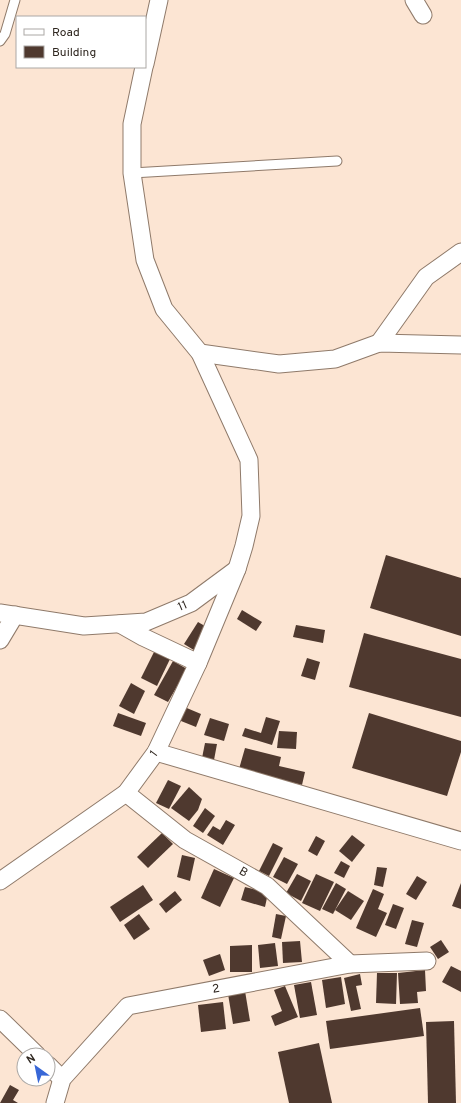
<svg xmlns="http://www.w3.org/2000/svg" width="461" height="1103" viewBox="0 0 461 1103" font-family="Overpass,sans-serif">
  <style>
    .building { fill: #4f392f }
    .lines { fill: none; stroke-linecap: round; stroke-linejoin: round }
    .lane-casing { stroke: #8f7a6a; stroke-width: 11 }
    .street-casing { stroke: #8f7a6a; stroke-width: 19 }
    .lane { stroke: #fff; stroke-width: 9 }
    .street { stroke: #fff; stroke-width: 17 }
    .labels { text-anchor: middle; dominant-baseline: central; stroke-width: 4; stroke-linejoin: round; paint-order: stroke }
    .street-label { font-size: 12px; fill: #2e261f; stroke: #fff }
  </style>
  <rect width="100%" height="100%" fill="#fce5d3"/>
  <g class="building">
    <polygon points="386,555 461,578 461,636 370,608"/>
    <polygon points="242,610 262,622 256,631 237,619"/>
    <polygon points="198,622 210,629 197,652 184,644"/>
    <polygon points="296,625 325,630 323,643 293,637"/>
    <polygon points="364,633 461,659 461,717 349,687"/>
    <polygon points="155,650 171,657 157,686 141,678"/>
    <polygon points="307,658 320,662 315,680 301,676"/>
    <polygon points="173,661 187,669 168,702 154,695"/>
    <polygon points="131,683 145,691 134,714 119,706"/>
    <polygon points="182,706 201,714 196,727 176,719"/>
    <polygon points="118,713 146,723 141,736 113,726"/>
    <polygon points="369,713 461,741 461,752 447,796 352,768"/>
    <polygon points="266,717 280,721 272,745 242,736 245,728 261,733"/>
    <polygon points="210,718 229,724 224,741 204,735"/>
    <polygon points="279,731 297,732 296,749 277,748"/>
    <polygon points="205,743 217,744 214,760 202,758"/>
    <polygon points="245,748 281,757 279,766 305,772 302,785 239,769"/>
    <polygon points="168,780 181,786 169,809 156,803"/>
    <polygon points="189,787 202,799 198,810 189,821 171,808"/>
    <polygon points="205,808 215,816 203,833 193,826"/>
    <polygon points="226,820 235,825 223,845 207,835 213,826 220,830"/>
    <polygon points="162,833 173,844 148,868 137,857"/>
    <polygon points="352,835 365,845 352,862 339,851"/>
    <polygon points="316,836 325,841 317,856 308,851"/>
    <polygon points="273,843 283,848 269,876 259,871"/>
    <polygon points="182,855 195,858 190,881 177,877"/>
    <polygon points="284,857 298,864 287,884 273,877"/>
    <polygon points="341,861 350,866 344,878 334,873"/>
    <polygon points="377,867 387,868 383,887 374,885"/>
    <polygon points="214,869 234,878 220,907 201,898"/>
    <polygon points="297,874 311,881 301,901 286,893"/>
    <polygon points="316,874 334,882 320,911 302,903"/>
    <polygon points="417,876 427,882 416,900 406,894"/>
    <polygon points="336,883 346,889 333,914 322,909"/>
    <polygon points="461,883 461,909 452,906"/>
    <polygon points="143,885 153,900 120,922 110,907"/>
    <polygon points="245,887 268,893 265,907 241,900"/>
    <polygon points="373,889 384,894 378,909 387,913 376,937 356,928"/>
    <polygon points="175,891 182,900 166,913 159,904"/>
    <polygon points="348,891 364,901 351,920 335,910"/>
    <polygon points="393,904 404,908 396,929 385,925"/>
    <polygon points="139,914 150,929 134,940 124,925"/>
    <polygon points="276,914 286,916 281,939 272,937"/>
    <polygon points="412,920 424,923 417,947 405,944"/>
    <polygon points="441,940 449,952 438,959 430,947"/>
    <polygon points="300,941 302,962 283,963 282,942"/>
    <polygon points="275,943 278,966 260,968 258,945"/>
    <polygon points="252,945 252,972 230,972 230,946"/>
    <polygon points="220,954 225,970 209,976 203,960"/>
    <polygon points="451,966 461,971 461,992 442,982"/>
    <polygon points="425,970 426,991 417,992 418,1003 400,1004 398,973"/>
    <polygon points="377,973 397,973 396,1004 376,1003"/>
    <polygon points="360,974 362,985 356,986 361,1009 351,1011 344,978"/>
    <polygon points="341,977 345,1004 326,1008 322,980"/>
    <polygon points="311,982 317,1015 300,1018 294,985"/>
    <polygon points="285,986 298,1017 275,1026 271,1016 282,1011 274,990"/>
    <polygon points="245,991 250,1021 233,1024 228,994"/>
    <polygon points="223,1002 226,1029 201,1032 198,1005"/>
    <polygon points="420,1008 424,1036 330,1049 326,1021"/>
    <polygon points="454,1021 456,1103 428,1103 426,1022"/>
    <polygon points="319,1043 332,1103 289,1103 278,1052"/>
    <polygon points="10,1085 19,1090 13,1100 18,1103 0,1103"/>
  </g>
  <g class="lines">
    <g class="lane-casing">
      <g id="lane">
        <polyline points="0,41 5,34 15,0"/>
        <polyline points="132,173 337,161"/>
      </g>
    </g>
    <g class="street-casing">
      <g id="street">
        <polyline points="414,0 423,15"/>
        <polyline points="145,64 159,0"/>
        <polyline points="379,343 426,277 461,252"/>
        <polyline points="200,353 279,364 335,359 379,343 461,345"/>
        <path id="s1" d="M0 613 84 626 146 622 191 603 237 569"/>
        <polyline points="120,624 143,637 198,663"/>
        <polyline points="0,640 15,615"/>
        <polyline points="156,752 461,841"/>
        <path id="s2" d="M126 793 185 840 267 886 350 964"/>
        <path id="s3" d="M0 881 126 793 156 752 198 663 237 569 244 546 251 516 249 460 200 353 164 309 145 260 132 173V124L144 67"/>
        <polyline points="0,1019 37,1055"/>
        <polyline points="48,1065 62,1079"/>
        <path id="s4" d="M55 1103 62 1079 128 1006 350 964 427 961"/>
      </g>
    </g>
    <use href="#lane" class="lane"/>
    <use href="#street" class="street"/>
  </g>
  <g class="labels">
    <g class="street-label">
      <text stroke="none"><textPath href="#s1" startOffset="187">11</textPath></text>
      <text stroke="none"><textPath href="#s3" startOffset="202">1</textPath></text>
      <text stroke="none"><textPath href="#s2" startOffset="142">B</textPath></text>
      <text stroke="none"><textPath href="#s4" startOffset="213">2</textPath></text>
    </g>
  </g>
  <rect x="16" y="16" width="130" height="52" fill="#ffffff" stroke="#aba8a5"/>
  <rect x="24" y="29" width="20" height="6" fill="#ffffff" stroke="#aba8a5"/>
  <text x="52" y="36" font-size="12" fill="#2e261f">Road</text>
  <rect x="24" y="46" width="20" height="12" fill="#4f392f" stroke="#aba8a5"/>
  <text x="52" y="56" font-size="12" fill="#2e261f">Building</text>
  <g transform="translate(36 1067) rotate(327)"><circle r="19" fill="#ffffff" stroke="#aba8a5"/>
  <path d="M0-3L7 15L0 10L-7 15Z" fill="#3867d7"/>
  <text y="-6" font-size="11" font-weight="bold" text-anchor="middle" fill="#2e261f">N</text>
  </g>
</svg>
